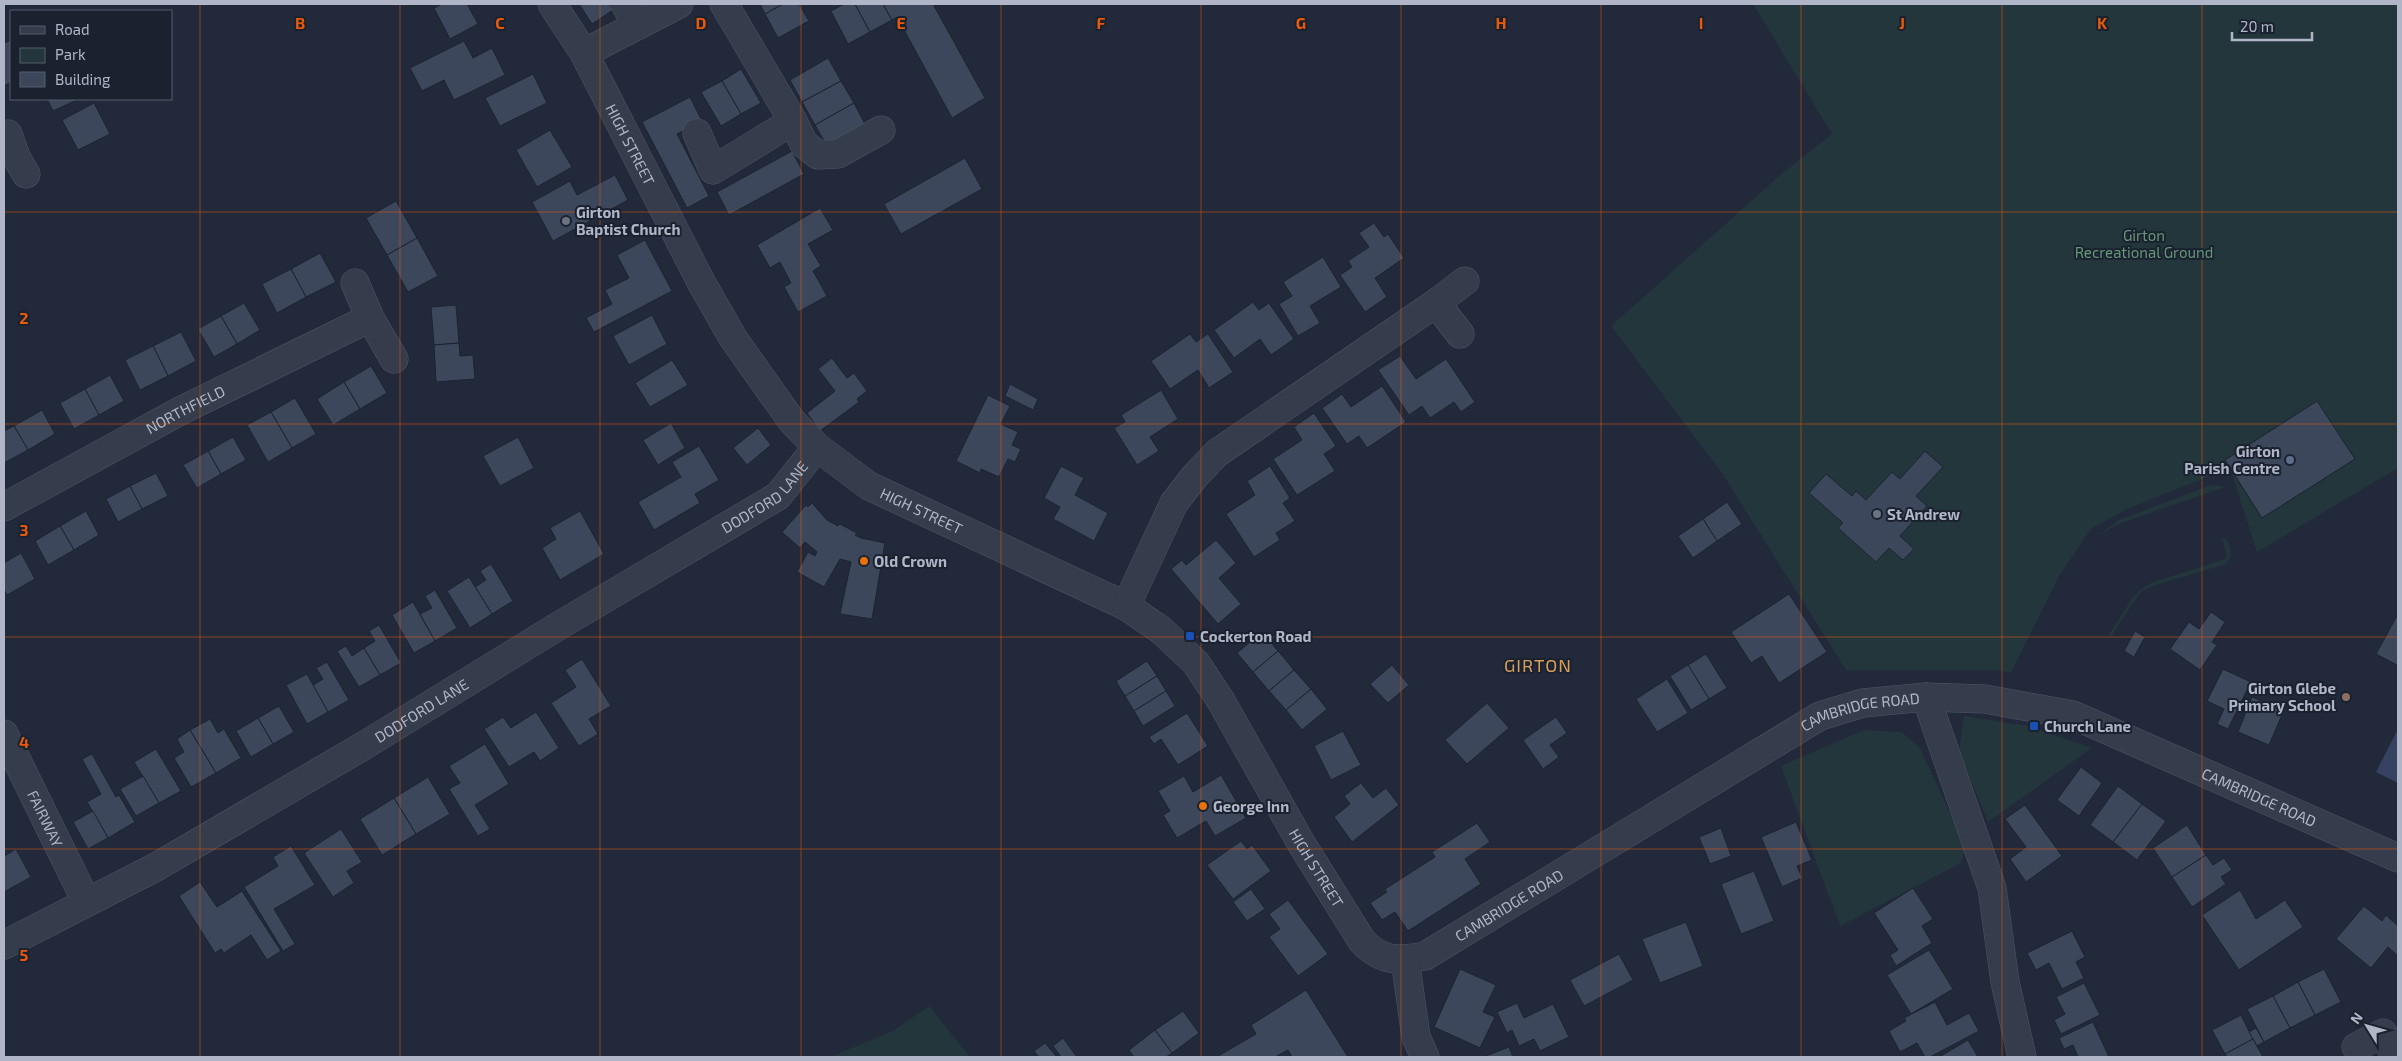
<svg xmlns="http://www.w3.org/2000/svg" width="2402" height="1061" viewBox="0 0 2402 1061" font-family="'Exo 2',sans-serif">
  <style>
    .green { fill: #23363c }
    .water { fill: #354262 }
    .building { fill: #3d475b; stroke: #1c2331 }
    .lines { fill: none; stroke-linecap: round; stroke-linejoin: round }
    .minor-casing { stroke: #505665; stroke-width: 29 }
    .minor { stroke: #353c4b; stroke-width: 28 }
    .grid { fill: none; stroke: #e8590c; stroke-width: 1; stroke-opacity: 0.55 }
    .worship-dot { fill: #6b7280; stroke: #1a212f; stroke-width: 2 }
    .service-dot { fill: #5c6f8a; stroke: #1a212f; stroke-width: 2 }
    .food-dot { fill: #e8710a; stroke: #1a212f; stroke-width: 2 }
    .transit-dot { fill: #1a4fb4; stroke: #1a212f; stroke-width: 2 }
    .education-dot { fill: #8d6e63; stroke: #1a212f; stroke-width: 2 }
    .labels { text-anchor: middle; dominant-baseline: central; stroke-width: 4; stroke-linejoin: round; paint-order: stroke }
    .street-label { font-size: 15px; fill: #b0b6c7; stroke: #1a212f }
    .poi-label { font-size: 15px; font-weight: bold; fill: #b0b6c7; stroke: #1a212f; text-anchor: start }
    .park-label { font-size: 15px; fill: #669877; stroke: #1a212f }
    .quarter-label { font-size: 18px; letter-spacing: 1px; fill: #d69e5c; stroke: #1a212f }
    .grid-label { font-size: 16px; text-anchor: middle; font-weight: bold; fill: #e8590c; stroke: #1a212f; stroke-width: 4; stroke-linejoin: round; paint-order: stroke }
  </style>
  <rect width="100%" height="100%" fill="#21293b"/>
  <g class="green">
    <polygon points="1753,4 2398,4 2398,468 2257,552 2230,468 2127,509 2091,529 2061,573 2011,673 1996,670 1846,670 1722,473 1611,326 1785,171 1832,134"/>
    <polygon points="2211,485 2225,487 2118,524 2094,538 2119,520"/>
    <path d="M2222 537 2228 541C2231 551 2233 556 2226 564L2152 586 2142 591 2134 601 2111 637 2108 636 2131 600 2141 589 2151 583 2225 559 2227 556Z"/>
    <polygon points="1964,716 2028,726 2092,748 1988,822 1959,752"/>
    <polygon points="1864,730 1901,732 1920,748 1966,848 1961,863 1840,926 1781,766"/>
    <polygon points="929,1006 970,1057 830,1057 893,1031"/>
  </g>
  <polygon class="water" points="2398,729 2398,783 2376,772"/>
  <g class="building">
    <polygon points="442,4 467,4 478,24 450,39 434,8"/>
    <polygon points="579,4 609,4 613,10 592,24"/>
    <polygon points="760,4 783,4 765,14"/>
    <polygon points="783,4 799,4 809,21 778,38 765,14"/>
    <polygon points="844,4 855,4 870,32 848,44 831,11"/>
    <polygon points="855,4 883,4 892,20 870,32"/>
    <polygon points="883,4 933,4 985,98 952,118 897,17 892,20"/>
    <polygon points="11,40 11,82 4,86 4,43"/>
    <polygon points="464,41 473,58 492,48 505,75 454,100 444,80 422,91 410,68"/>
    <polygon points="828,58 841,81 802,102 790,80"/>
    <polygon points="741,69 761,103 741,114 722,81"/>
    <polygon points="533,74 547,103 500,126 485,98"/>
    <polygon points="722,81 741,114 721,126 701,92"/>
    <polygon points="841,81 854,103 815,125 802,102"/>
    <polygon points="690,97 702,121 677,134 709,196 687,208 642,122"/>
    <polygon points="47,99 79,99 53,111"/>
    <polygon points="94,103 110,134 78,150 62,120"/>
    <polygon points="854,103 866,126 828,148 815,125"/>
    <polygon points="550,130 572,167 537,187 516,150"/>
    <polygon points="792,151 804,174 729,215 717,192"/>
    <polygon points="965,158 982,189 901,234 884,204"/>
    <polygon points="615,175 628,200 553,241 532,202 570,181 577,195"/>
    <polygon points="396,201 417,238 387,255 366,218"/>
    <polygon points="820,208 833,230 808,244 821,266 813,271 827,296 798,312 784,287 791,283 780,262 770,268 757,245"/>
    <polygon points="1374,223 1384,237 1388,234 1404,258 1375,278 1387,297 1365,312 1340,275 1352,267 1348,261 1369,247 1359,233"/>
    <polygon points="417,238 438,276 408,292 387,255"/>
    <polygon points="645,240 672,291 594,332 586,318 612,304 605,290 629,278 617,255"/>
    <polygon points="320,253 336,282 306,297 291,269"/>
    <polygon points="1323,257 1341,287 1310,306 1320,323 1298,336 1279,304 1292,296 1283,282"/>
    <polygon points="291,269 306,297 277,313 262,284"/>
    <polygon points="1253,302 1259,310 1269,303 1294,339 1271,355 1260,339 1234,358 1214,330"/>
    <polygon points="244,303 260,330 237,344 221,316"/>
    <polygon points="456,305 459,343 434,345 431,307"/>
    <polygon points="652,315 667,344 629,365 613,336"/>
    <polygon points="221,316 237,344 214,357 198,329"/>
    <polygon points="181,332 196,361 168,376 153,346"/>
    <polygon points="1190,334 1196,342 1208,334 1233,372 1209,388 1198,370 1170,389 1151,361"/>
    <polygon points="459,343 460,356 473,355 475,379 436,382 434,345"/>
    <polygon points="153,346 168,376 140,390 125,360"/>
    <polygon points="1400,356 1416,379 1446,359 1475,402 1461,412 1454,402 1430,418 1422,406 1409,415 1378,370"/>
    <polygon points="832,358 847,378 854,373 867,391 857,399 859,402 820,431 807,413 835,391 818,369"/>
    <polygon points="672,360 688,385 650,407 635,383"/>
    <polygon points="371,366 387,393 360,409 344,382"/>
    <polygon points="110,375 124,401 99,415 85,389"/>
    <polygon points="344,382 360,409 333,425 317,399"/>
    <polygon points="1010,384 1038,399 1033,410 1005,396"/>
    <polygon points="1382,386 1406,422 1367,448 1359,436 1347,444 1322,408 1342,394 1351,407"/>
    <polygon points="85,389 99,415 74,429 60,403"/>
    <polygon points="1161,390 1178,419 1150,437 1159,451 1137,465 1114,428 1125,422 1121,415"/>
    <polygon points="988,395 1010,406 1001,424 1018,432 1012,445 1021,449 1015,462 1008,459 999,477 981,469 980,473 956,461"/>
    <polygon points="295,398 316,434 292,448 271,412"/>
    <polygon points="2317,401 2355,459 2262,518 2225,460"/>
    <polygon points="42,410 55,434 28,450 14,426"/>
    <polygon points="271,412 292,448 268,462 247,425"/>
    <polygon points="1314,413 1336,446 1324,454 1335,471 1297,495 1273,459 1302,440 1294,427"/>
    <polygon points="671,423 685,448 658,465 643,440"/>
    <polygon points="14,426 28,450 4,463 4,431"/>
    <polygon points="758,428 771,445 747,465 733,448"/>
    <polygon points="233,437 246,460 221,474 208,451"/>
    <polygon points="518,437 534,468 500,486 483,456"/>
    <polygon points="699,446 719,480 695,494 700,503 654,530 638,502 681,477 672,462"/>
    <polygon points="208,451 221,474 197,488 183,465"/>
    <polygon points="1925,451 1943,467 1916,496 1927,506 1900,536 1914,549 1903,560 1889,548 1876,562 1838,528 1843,523 1809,493 1826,474 1852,496 1856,491 1866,500 1892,472 1900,479"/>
    <polygon points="1061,466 1084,478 1075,495 1108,513 1094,541 1053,519 1060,507 1044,498"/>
    <polygon points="1270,466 1290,498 1283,503 1295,521 1276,533 1280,540 1254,557 1226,514 1255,495 1247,481"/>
    <polygon points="156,473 168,496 142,509 130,486"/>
    <polygon points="130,486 142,509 118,522 106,499"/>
    <polygon points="1727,502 1742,524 1717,541 1703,519"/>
    <polygon points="812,503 827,520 838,526 840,524 857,533 855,535 861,538 885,543 872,619 840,614 851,562 840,559 824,587 797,572 808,552 815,556 817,552 805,542 800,548 782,532 806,505 808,507"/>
    <polygon points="86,511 99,535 74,550 60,526"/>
    <polygon points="580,511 604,554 560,580 542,548 556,539 550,528"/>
    <polygon points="1703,519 1717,541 1693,558 1678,536"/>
    <polygon points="60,526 74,550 48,565 35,541"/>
    <polygon points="1216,540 1236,563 1219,578 1241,604 1218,624 1171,569 1182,560 1186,565"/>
    <polygon points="21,553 35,579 7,595 4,589 4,563"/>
    <polygon points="491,564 513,601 492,614 475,587 486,580 480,571"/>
    <polygon points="469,577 492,614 470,628 447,591"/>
    <polygon points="435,590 457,628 435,641 420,614 432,608 425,596"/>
    <polygon points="1789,594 1827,652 1779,683 1762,656 1751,663 1731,632"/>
    <polygon points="413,602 435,641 414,653 392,615"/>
    <polygon points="2211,612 2225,622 2212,642 2217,645 2200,670 2170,649 2189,622 2199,629"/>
    <polygon points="2398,614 2398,664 2397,665 2376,654"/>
    <polygon points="379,625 401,663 380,675 364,648 375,641 369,631"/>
    <polygon points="2135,631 2145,637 2134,657 2124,651"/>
    <polygon points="1262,632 1278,651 1253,672 1237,653"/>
    <polygon points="346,646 352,656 364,648 380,675 359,687 337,651"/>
    <polygon points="1278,651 1294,670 1269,691 1253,672"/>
    <polygon points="1706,654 1727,688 1709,699 1688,665"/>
    <polygon points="582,659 611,706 589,719 598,734 579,746 551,703 576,687 565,670"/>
    <polygon points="1147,661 1157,676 1125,696 1116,681"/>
    <polygon points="327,662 349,700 328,712 313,685 323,679 316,668"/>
    <polygon points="1392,665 1409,685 1388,703 1370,684"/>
    <polygon points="1688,665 1709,699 1691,710 1670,676"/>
    <polygon points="2223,669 2251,682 2228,729 2217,724 2224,709 2207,701"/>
    <polygon points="1294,670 1311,689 1286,710 1269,691"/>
    <polygon points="307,674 328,712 307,724 286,685"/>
    <polygon points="1157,676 1166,691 1134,711 1125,696"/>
    <polygon points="1667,679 1688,713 1657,732 1636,699"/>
    <polygon points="1311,689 1327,709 1302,730 1286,710"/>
    <polygon points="1166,691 1175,706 1143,726 1134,711"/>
    <polygon points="2252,697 2284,710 2269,745 2238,732"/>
    <polygon points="1487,703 1509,728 1467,764 1445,740"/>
    <polygon points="279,706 294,732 273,744 258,718"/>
    <polygon points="536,712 559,748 540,761 534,752 509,767 484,729 503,717 511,728"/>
    <polygon points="1187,713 1208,746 1178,765 1161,739 1154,744 1149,737"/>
    <polygon points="1556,717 1567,733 1550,745 1559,757 1543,769 1523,740"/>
    <polygon points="258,718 273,744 251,757 236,731"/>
    <polygon points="210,719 218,733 224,729 241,758 216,773 190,730"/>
    <polygon points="190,730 216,773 191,787 174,758 184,752 177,739"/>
    <polygon points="1343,731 1361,765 1331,780 1314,746"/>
    <polygon points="485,744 509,784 475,805 490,829 478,836 449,789 460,783 449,766"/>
    <polygon points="156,749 181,791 159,803 134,762"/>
    <polygon points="92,754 116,797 119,795 135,822 108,838 87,802 101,794 82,759"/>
    <polygon points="2081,767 2102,783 2079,816 2057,800"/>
    <polygon points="1221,775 1246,818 1215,836 1206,821 1177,838 1163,815 1170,811 1158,791 1184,776 1193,792"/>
    <polygon points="143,776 159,803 136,816 120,789"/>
    <polygon points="428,777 450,814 416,834 394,798"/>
    <polygon points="1361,783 1373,798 1386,788 1399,805 1352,842 1334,817 1350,804 1344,796"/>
    <polygon points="2118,786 2142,804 2113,842 2090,825"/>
    <polygon points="394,798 416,834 382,855 360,819"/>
    <polygon points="2142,804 2166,821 2137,860 2113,842"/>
    <polygon points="2025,805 2062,856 2026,882 2010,859 2026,847 2005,819"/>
    <polygon points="93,811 108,838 88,849 73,822"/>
    <polygon points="1796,822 1812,860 1797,866 1802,878 1782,887 1761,837"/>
    <polygon points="1477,823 1490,842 1465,859 1481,884 1408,931 1395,912 1382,920 1370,903 1387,892 1385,889 1435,857 1432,852"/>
    <polygon points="2187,825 2206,855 2172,877 2153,848"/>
    <polygon points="1721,828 1731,856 1710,864 1699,837"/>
    <polygon points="341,829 362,862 347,871 354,883 333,897 304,853"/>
    <polygon points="1241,841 1247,849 1252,845 1271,871 1233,899 1207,865"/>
    <polygon points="291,846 315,885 274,909 295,944 283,951 244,887 278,866 273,857"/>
    <polygon points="16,849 31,877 4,892 4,856"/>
    <polygon points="2206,855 2213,865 2224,858 2232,870 2221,877 2226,884 2192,907 2172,877"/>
    <polygon points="1754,871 1774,921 1741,934 1721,884"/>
    <polygon points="200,882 217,907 242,891 281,951 267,960 251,935 224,953 221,949 215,953 179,896"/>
    <polygon points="1913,888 1933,919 1922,926 1932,943 1896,966 1890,955 1898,950 1874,913"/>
    <polygon points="1251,889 1265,909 1247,921 1233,902"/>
    <polygon points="2240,890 2256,919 2285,900 2303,927 2239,970 2202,915"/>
    <polygon points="1288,900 1328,954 1298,976 1269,937 1280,929 1269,914"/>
    <polygon points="2364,906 2382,921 2386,915 2398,926 2398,956 2388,947 2371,968 2336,939"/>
    <polygon points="1686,922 1703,966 1660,983 1642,939"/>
    <polygon points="2072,931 2085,957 2076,962 2084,978 2062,989 2049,963 2036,970 2027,953"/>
    <polygon points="1929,950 1953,989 1911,1014 1887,975"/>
    <polygon points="1619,954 1633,980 1584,1006 1570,980"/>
    <polygon points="1460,969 1496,985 1483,1012 1495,1017 1480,1048 1434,1027"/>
    <polygon points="2324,969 2341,1002 2315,1015 2298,982"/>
    <polygon points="2298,982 2315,1015 2290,1028 2273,996"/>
    <polygon points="2084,983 2100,1015 2061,1034 2054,1020 2065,1014 2056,997"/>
    <polygon points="1306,990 1348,1057 1292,1057 1288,1050 1275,1057 1219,1057 1218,1056 1256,1034 1251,1025"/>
    <polygon points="2273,996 2290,1028 2264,1042 2247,1009"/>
    <polygon points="1935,1002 1947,1025 1969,1013 1979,1031 1930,1057 1925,1057 1917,1043 1900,1052 1889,1031 1906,1021 1904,1018"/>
    <polygon points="1517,1003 1524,1018 1553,1004 1569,1037 1540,1051 1534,1039 1519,1046 1512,1030 1507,1033 1497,1012"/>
    <polygon points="1183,1011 1199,1033 1172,1053 1155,1030"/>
    <polygon points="2241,1015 2253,1039 2225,1054 2212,1030"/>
    <polygon points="2093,1022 2109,1057 2078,1057 2073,1045 2064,1049 2059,1038"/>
    <polygon points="2256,1028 2264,1042 2257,1046 2249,1032"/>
    <polygon points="1155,1030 1172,1053 1166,1057 1134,1057 1129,1050"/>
    <polygon points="1063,1038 1077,1057 1061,1057 1053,1046"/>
    <polygon points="2253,1039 2263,1057 2227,1057 2225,1054"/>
    <polygon points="1968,1040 1978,1057 1939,1057"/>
    <polygon points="1045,1043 1057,1057 1039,1057 1034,1051"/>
    <polygon points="1509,1047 1513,1057 1483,1057"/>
  </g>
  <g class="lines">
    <g class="minor-casing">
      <g id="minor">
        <path id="s1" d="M552 4 584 53 701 282 733 338 791 420 817 447 869 486 1126 606 1161 630 1196 663 1221 701 1301 843 1362 941C1382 962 1398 961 1425 956L1820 716 1863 703 1926 697 1985 699 2073 715 2398 858"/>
        <polyline points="625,4 637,26"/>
        <polyline points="724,4 793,121 804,144 818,155 838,154 881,130"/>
        <polyline points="584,53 679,4"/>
        <polyline points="697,133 713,170 793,121"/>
        <polyline points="8,134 16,157 26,174"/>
        <polyline points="355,283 370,318 394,359"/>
        <polyline points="1460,334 1436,303 1465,281"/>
        <path id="s2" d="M4 507 182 410 370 318"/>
        <polyline points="1126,606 1174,503 1195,476 1217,453 1436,303"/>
        <polyline points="1926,697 1992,888 2005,982 2022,1057"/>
        <path id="s3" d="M4 734 86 901"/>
        <path id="s4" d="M4 945 156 867 365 745 555 628 778 496 817 447"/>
        <polyline points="1405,959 1416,1037 1425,1057"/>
        <polyline points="2356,1047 2383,1033 2396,1057"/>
      </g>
    </g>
    <use href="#minor" class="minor"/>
  </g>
  <path class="grid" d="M200 4V1057M400 4V1057M600 4V1057M801 4V1057M1001 4V1057M1201 4V1057M1401 4V1057M1601 4V1057M1801 4V1057M2002 4V1057M2202 4V1057M4 212H2398M4 424H2398M4 637H2398M4 849H2398"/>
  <g class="worship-dot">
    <circle cx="566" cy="221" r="5"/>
    <circle cx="1877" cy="514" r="5"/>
  </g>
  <circle class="service-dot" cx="2290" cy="460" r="5"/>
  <g class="food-dot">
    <circle cx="864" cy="561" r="5"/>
    <circle cx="1203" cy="806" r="5"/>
  </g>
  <g class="transit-dot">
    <rect x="1185" y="631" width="10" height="10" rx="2.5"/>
    <rect x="2029" y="721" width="10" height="10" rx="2.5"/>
  </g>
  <circle class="education-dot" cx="2346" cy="697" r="5"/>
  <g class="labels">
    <g class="street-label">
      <text stroke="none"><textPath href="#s1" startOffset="161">HIGH STREET</textPath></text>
      <text stroke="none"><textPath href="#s2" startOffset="206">NORTHFIELD</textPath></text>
      <text stroke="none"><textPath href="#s4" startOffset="884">DODFORD LANE</textPath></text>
      <text stroke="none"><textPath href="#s1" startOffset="641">HIGH STREET</textPath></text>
      <text stroke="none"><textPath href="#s4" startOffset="479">DODFORD LANE</textPath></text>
      <text stroke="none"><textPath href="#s1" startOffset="1852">CAMBRIDGE ROAD</textPath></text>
      <text stroke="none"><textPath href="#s1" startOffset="2272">CAMBRIDGE ROAD</textPath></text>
      <text stroke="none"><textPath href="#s3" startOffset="94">FAIRWAY</textPath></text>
      <text stroke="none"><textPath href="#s1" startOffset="1195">HIGH STREET</textPath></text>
      <text stroke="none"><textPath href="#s1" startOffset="1448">CAMBRIDGE ROAD</textPath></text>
    </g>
    <g class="poi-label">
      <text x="576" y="212">Girton<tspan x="576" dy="17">Baptist Church</tspan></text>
      <text x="2280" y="451" text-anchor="end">Girton<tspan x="2280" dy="17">Parish Centre</tspan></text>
      <text x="1887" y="514">St Andrew</text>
      <text x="874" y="561">Old Crown</text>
      <text x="1200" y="636">Cockerton Road</text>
      <text x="2336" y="688" text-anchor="end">Girton Glebe<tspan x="2336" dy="17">Primary School</tspan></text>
      <text x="2044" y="726">Church Lane</text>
      <text x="1213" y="806">George Inn</text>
    </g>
    <g class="park-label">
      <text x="2144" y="235">Girton<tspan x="2144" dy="17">Recreational Ground</tspan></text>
    </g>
    <g class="quarter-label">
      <text x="1538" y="665">GIRTON</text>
    </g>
  </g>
  <g class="grid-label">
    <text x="300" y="29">B</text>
    <text x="500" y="29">C</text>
    <text x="701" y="29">D</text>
    <text x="901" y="29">E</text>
    <text x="1101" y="29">F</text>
    <text x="1301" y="29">G</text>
    <text x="1501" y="29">H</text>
    <text x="1701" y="29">I</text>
    <text x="1902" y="29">J</text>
    <text x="2102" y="29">K</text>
    <text x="24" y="324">2</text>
    <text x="24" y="536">3</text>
    <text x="24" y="748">4</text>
    <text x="24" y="961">5</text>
  </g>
  <rect width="2402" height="1061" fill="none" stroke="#b0b6c7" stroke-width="10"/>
  <rect x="10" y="10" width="162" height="90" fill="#1a212f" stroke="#565d6c"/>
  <rect x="20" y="26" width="25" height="8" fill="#353c4b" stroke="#565d6c"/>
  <text x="55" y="35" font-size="15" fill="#b0b6c7">Road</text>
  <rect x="20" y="48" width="25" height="15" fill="#23363c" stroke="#565d6c"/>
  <text x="55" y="60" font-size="15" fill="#b0b6c7">Park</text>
  <rect x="20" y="72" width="25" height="15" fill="#3d475b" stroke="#565d6c"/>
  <text x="55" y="85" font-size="15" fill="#b0b6c7">Building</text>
  <g transform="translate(2367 1026) rotate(307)" stroke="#1a212f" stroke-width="4" paint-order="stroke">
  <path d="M0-4L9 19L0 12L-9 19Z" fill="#b0b6c7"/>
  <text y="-8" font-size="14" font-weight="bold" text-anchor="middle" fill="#b0b6c7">N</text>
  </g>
  <path d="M2232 32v8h80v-8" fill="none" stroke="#b0b6c7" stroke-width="2.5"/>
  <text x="2240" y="32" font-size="15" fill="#b0b6c7" stroke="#1a212f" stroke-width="4" paint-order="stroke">20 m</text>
</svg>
